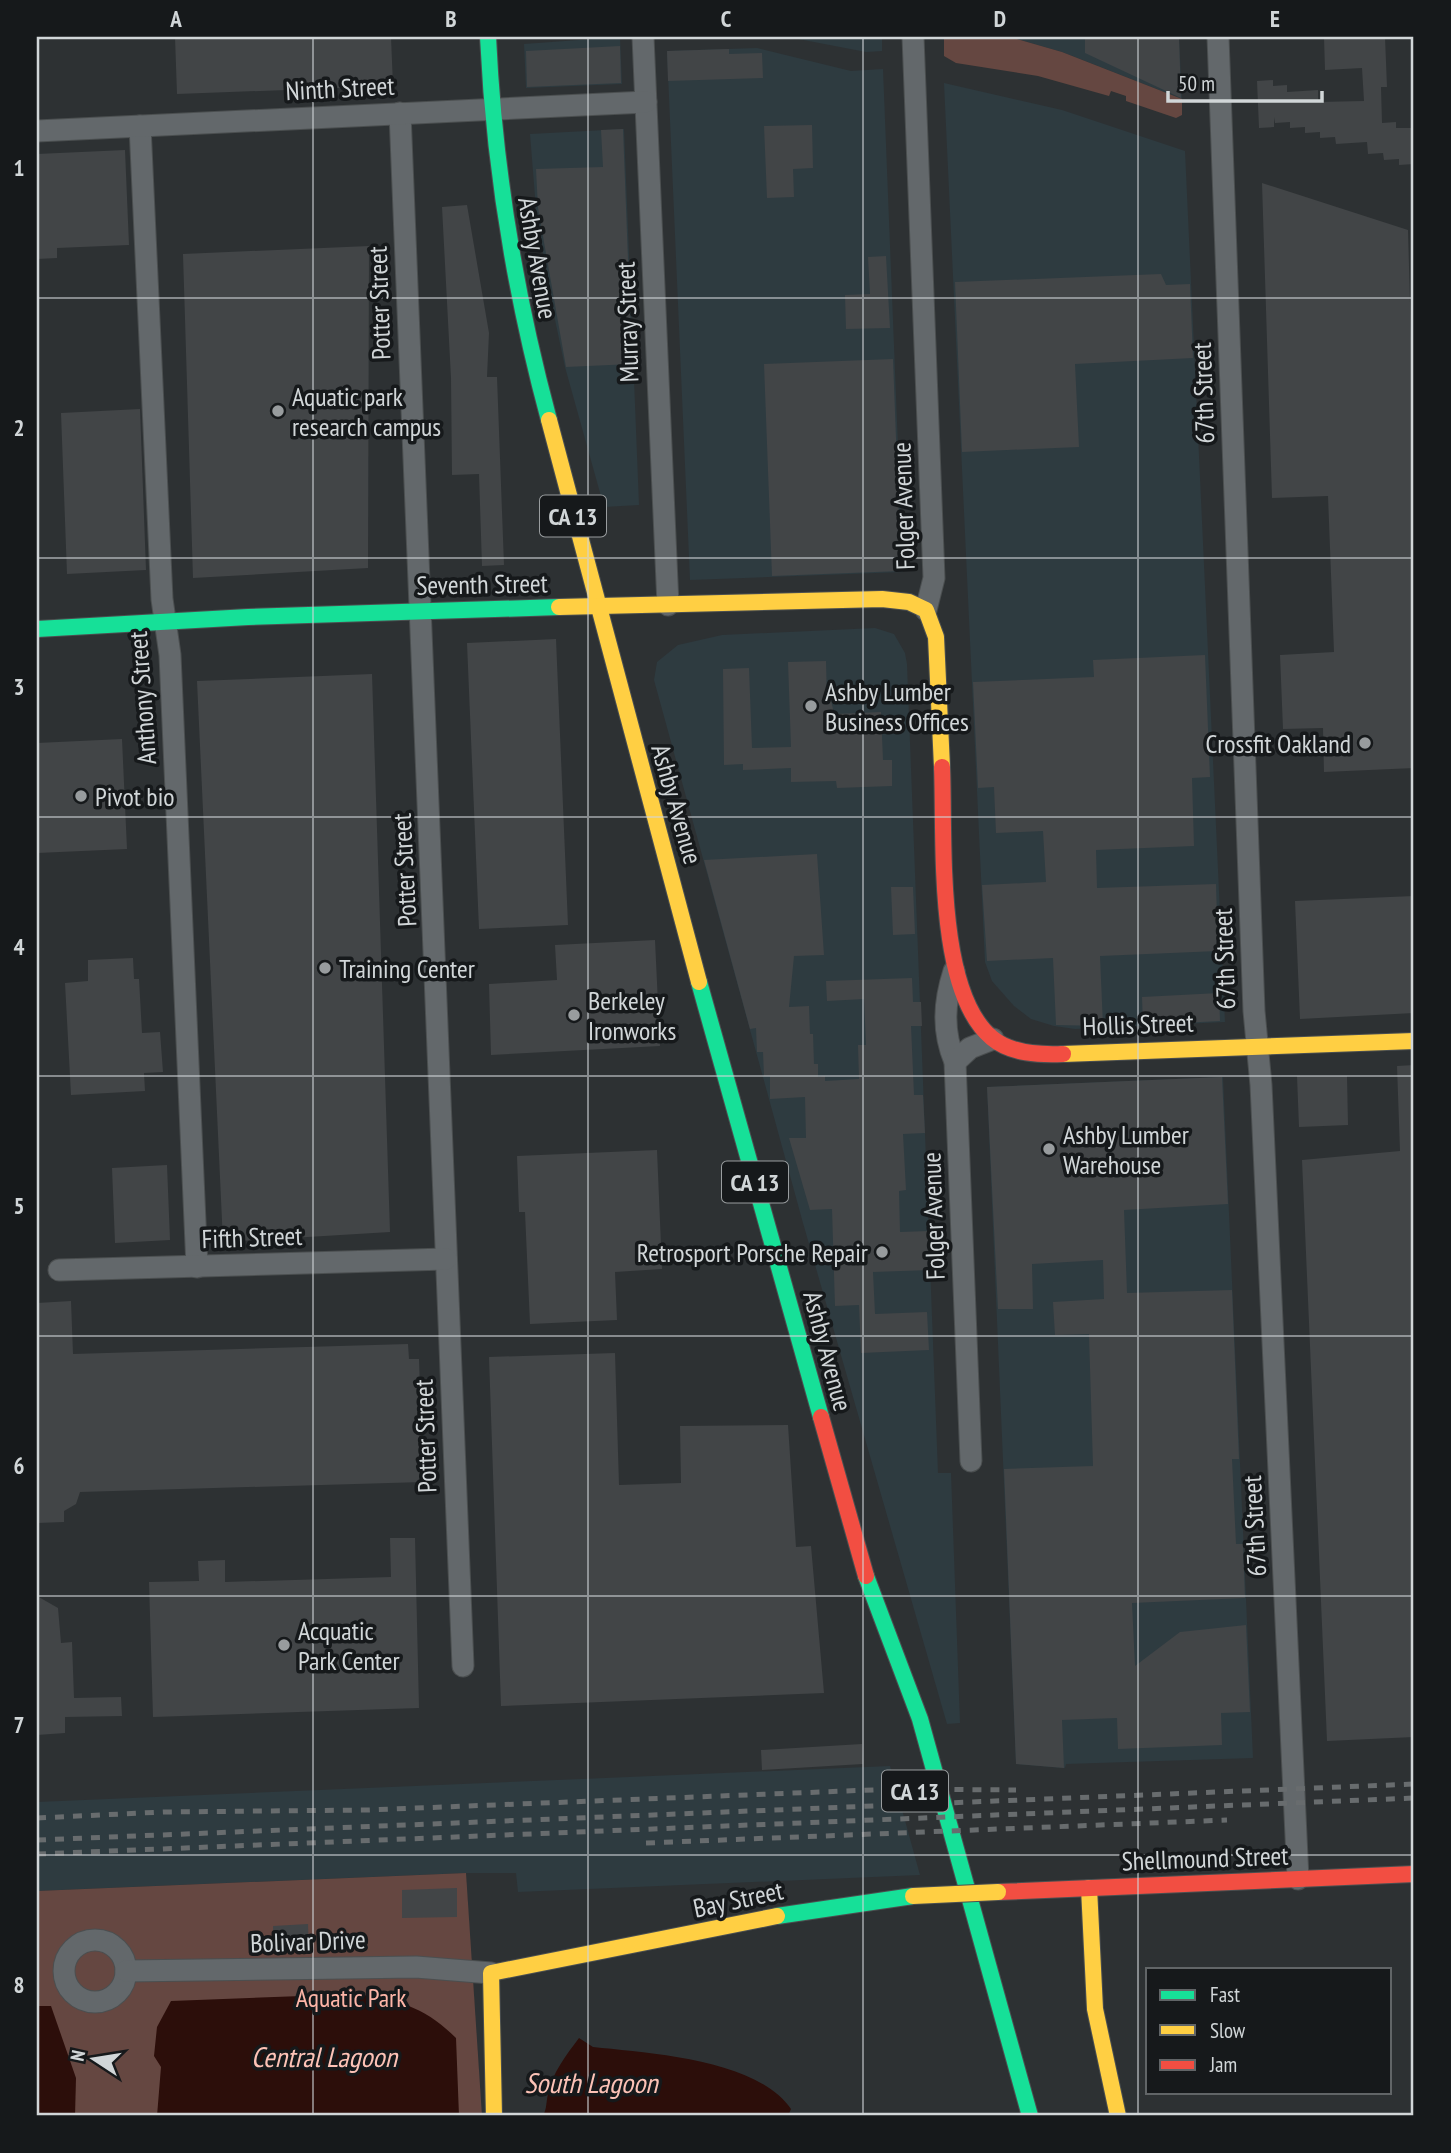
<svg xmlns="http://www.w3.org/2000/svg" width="1451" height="2153" viewBox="0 0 1451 2153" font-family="'PT Sans Narrow',sans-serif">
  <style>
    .built { fill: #2e3b40 }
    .green { fill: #654741 }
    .water { fill: #2c0e0a }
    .building { fill: #424547 }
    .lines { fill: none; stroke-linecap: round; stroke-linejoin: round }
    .street-casing { stroke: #4b4f50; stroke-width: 23 }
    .fast-casing { stroke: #4b4f50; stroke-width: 18 }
    .slow-casing { stroke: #4b4f50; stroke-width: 18 }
    .jam-casing { stroke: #4b4f50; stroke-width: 18 }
    .street { stroke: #63686b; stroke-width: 21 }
    .fast { stroke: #16e098; stroke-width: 16 }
    .slow { stroke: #ffcf43; stroke-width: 16 }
    .jam { stroke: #f24e42; stroke-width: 16 }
    .rail { stroke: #686c6e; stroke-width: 5; stroke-dasharray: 9 9; stroke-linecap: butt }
    .slow-bridge-casing { stroke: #4b4f50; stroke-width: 18; stroke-linecap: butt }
    .slow-bridge { stroke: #ffcf43; stroke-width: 16 }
    .grid { fill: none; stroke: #d1d6d8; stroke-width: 2; stroke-opacity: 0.55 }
    .poi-dot { fill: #989c9e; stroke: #16191b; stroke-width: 2.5 }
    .labels { text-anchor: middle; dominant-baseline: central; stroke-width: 7; stroke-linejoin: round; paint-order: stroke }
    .shield { fill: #16191b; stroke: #999d9f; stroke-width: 2 }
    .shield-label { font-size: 24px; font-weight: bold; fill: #d1d6d8 }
    .street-label { font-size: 26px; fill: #d1d6d8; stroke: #16191b }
    .poi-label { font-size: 26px; fill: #d1d6d8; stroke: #16191b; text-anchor: start }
    .park-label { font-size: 26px; fill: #fdb5a7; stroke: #16191b }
    .water-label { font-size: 28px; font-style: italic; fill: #fcc2b6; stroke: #16191b }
    .neatline { fill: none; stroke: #d1d6d8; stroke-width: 2.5 }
    .grid-label { font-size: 23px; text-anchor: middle; font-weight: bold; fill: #d1d6d8 }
  </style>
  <rect width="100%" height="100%" fill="#2d3133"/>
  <g class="built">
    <polygon points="620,37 622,84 526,88 524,44"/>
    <polygon points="788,37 882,37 882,51 866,52"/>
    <polygon points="1010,37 1179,37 1182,99 1062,52"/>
    <polygon points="757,48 851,71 883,69 903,572 690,580 667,51"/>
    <polygon points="944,83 1062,110 1185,151 1225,1022 1075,1029 1054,1026 1031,1019 1014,1006 992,981 985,962"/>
    <polygon points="624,129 639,505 604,507 565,367 550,296 536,209 530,134"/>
    <polygon points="875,628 894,634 905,653 907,664 938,1473 951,1473 960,1723 947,1724 803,1223 654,680 657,662 678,645 722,635"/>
    <polygon points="1223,1077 1253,1758 1066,1764 1065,1768 1016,1764 987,1087"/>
    <polygon points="890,1766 920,1875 518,1892 516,1873 466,1873 37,1891 37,1802"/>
  </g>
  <g class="green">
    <polygon points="944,37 1010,37 1062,52 1182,99 1182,115 1176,118 1126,101 1126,96 1111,91 1109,96 1038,76 956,63 944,56"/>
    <polygon points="466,1873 482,2116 37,2116 37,1891"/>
  </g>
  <g class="water">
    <path d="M356 1994C398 1999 426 2008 456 2038L459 2116H157L161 2067 154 2056 157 2027 171 2001Z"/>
    <polygon points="37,2006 51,2006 76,2078 75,2116 37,2116"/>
    <path d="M579 2038 593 2047C649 2053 757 2059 791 2109L788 2116H543C547 2108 546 2102 548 2094 552 2073 567 2054 579 2038Z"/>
  </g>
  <g class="building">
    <polygon points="175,37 391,37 393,86 177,94"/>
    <polygon points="1085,37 1179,37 1181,98 1085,53"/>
    <polygon points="1324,37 1385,37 1387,87 1381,87 1382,123 1396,122 1396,128 1412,128 1414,164 1399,165 1399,159 1384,160 1383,153 1368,154 1367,142 1336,144 1335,137 1320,138 1320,132 1305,133 1305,127 1290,128 1290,122 1275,123 1274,117 1274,127 1259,128 1257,81 1273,80 1273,86 1287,85 1287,92 1318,90 1318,102 1364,101 1362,68 1325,70"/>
    <polygon points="620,46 621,83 527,87 526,51"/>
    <polygon points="729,49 729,54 762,53 763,78 668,81 667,51"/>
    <polygon points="812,125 813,168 793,169 794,197 767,198 764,126"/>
    <polygon points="623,129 632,364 566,367 538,208 536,169 603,167 601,130"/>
    <polygon points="125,150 129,245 57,248 57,258 37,259 37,154"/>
    <polygon points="1262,183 1408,230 1412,374 1414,374 1414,768 1324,772 1323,728 1283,729 1280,655 1334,652 1328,496 1272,498"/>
    <polygon points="467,205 489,333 487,377 497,377 504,565 482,566 479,474 452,475 451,378 442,207"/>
    <polygon points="369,246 368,568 193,578 183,254"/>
    <polygon points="886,256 890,328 846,329 845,295 870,294 868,257"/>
    <polygon points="1161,274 1166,285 1190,284 1193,358 1075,364 1079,447 962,452 955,282"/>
    <polygon points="893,359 901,571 772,576 764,364"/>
    <polygon points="140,409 146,570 67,574 61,413"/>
    <polygon points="556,639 568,925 479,929 467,643"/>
    <polygon points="1205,655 1210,777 1192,778 1194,846 1096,850 1097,888 1216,884 1218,951 1100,956 1103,1026 1056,1025 1053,958 987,961 982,885 1046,882 1043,831 996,833 994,787 978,788 973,682 1094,677 1093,660"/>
    <polygon points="826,661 827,700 831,700 834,714 881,712 883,760 892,760 892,786 837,788 836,781 791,782 791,768 743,770 743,764 724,765 723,669 749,668 752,748 791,747 788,662"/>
    <polygon points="372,674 390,1232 223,1242 197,681"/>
    <polygon points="122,739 127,849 37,853 37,743"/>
    <polygon points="817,854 824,955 794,956 789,1007 809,1006 810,1034 813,1034 814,1064 818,1064 818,1077 825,1076 825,1081 859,1079 858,1045 866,1045 864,999 827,1001 826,981 912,978 913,1002 921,1002 922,1026 911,1026 914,1095 923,1095 925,1133 903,1134 906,1190 899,1191 900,1232 929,1231 931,1270 873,1272 875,1314 927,1312 929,1350 861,1353 859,1305 835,1306 832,1209 810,1210 789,1138 806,1138 805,1097 770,1099 770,1076 764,1076 763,1052 757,1052 756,1028 750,1029 704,860"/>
    <polygon points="891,887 913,887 915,934 893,935"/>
    <polygon points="1414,896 1414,1013 1300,1019 1295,901"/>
    <polygon points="655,940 660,1046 491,1055 489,984 557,980 555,945"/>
    <polygon points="133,958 134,979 139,979 142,1033 160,1032 163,1072 144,1073 145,1091 71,1095 65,983 88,981 88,960"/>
    <polygon points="1219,993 1220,1021 1143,1025 1142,997"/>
    <polygon points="1414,1065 1414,1737 1327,1741 1302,1160 1400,1151 1397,1066"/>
    <polygon points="1297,1076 1347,1076 1348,1125 1299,1127"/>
    <polygon points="1222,1077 1228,1204 1124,1210 1127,1293 1232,1290 1239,1459 1232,1459 1236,1544 1243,1544 1245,1598 1132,1603 1135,1666 1180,1632 1246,1625 1250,1712 1221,1713 1222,1745 1118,1749 1117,1718 1062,1720 1064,1768 1016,1764 1004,1469 1093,1466 1089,1334 1055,1335 1053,1302 1104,1299 1103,1260 1032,1264 1033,1309 998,1309 987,1087"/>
    <polygon points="657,1150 662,1269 615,1272 617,1320 530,1324 525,1212 519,1212 517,1156"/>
    <polygon points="167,1165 170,1240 115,1243 112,1168"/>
    <polygon points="71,1301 73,1354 408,1344 409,1359 419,1359 423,1482 80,1492 76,1504 64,1511 64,1522 37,1523 37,1303"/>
    <polygon points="615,1353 619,1485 681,1483 680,1426 788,1425 796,1547 811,1546 824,1693 501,1706 489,1357"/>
    <polygon points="390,1538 415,1538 419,1708 153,1717 149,1582 199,1581 198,1561 225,1560 225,1582 391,1577"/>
    <polygon points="37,1596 58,1608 61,1643 72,1642 74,1698 121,1697 122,1716 65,1717 65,1733 37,1735"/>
    <polygon points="862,1744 863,1764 762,1770 761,1750"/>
    <polygon points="457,1888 457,1917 402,1918 402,1890"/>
    <polygon points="308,1924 309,1950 274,1951 273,1926"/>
  </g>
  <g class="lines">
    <g class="street-casing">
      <g id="street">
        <polyline points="643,37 668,605"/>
        <polyline points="913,37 934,578 926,610"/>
        <polyline points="1218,37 1254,1011 1261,1085 1298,1879"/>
        <polyline points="400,113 463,1666"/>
        <polyline points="140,126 162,599 170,655 197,1267"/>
        <polyline points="37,131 646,102"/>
        <path d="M954 971C944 1002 942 1031 955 1062L971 1461"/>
        <polyline points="955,1062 970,1048 993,1039"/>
        <polyline points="59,1270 446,1259"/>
        <circle cx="95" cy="1971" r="31"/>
        <polyline points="126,1971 416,1967 491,1973"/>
      </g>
    </g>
    <g class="fast-casing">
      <g id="fast">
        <path d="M488 37C494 167 515 294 549 420"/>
        <polyline points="37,629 248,617 559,607"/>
        <polyline points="699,982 821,1417"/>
        <polyline points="866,1576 920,1719 1030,2116"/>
        <polyline points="777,1916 913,1896"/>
      </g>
    </g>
    <g class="slow-casing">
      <g id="slow">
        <polyline points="549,420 699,982"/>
        <polyline points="559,607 882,599 909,602 926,610 936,637 942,767"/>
        <polyline points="1063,1054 1414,1041"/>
        <polyline points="1089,1888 1095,2009 1118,2116"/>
        <polyline points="494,2116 491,1973 777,1916"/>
      </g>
    </g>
    <g class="jam-casing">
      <g id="jam">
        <path d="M942 767C945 838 935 991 992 1038 1011 1054 1040 1055 1063 1054"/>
        <polyline points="821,1417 866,1576"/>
        <polyline points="998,1892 1414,1874"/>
      </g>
    </g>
    <use href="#street" class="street"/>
    <use href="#fast" class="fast"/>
    <use href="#slow" class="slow"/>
    <use href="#jam" class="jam"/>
    <g class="rail">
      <polyline points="37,1818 163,1812 367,1810 896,1789 1016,1790"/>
      <polyline points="37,1840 1414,1784"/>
      <polyline points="646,1843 1227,1820"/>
      <polyline points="37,1854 1414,1798"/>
    </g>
    <g class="slow-bridge-casing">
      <polyline id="slow-bridge" points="913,1896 998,1892"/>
    </g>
    <use href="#slow-bridge" class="slow-bridge"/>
  </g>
  <path class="grid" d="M313 37V2116M588 37V2116M863 37V2116M1138 37V2116M37 298H1414M37 558H1414M37 817H1414M37 1076H1414M37 1336H1414M37 1596H1414M37 1855H1414"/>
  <g class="poi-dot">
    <circle cx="278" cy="411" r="7"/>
    <circle cx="811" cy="706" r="7"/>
    <circle cx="1365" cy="743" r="7"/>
    <circle cx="81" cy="796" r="7"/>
    <circle cx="325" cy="968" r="7"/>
    <circle cx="574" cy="1015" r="7"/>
    <circle cx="1049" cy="1149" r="7"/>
    <circle cx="882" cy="1252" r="7"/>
    <circle cx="284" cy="1645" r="7"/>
  </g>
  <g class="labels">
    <g class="shield">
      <rect x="540" y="495.5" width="66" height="41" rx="5"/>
      <rect x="722" y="1161.5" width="66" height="41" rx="5"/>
      <rect x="882" y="1770.5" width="66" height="41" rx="5"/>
    </g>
    <g class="shield-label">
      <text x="573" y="516">CA 13</text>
      <text x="755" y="1182">CA 13</text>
      <text x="915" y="1791">CA 13</text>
    </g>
    <g class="street-label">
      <text transform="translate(340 88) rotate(-3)">Ninth Street</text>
      <text transform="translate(538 258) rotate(80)">Ashby Avenue</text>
      <text transform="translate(379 303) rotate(-92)">Potter Street</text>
      <text transform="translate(627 322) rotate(-92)">Murray Street</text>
      <text transform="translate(1203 393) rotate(-92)">67th Street</text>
      <text transform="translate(903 506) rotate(-92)">Folger Avenue</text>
      <text transform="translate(482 584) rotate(-1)">Seventh Street</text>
      <text transform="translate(142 698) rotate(-94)">Anthony Street</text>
      <text transform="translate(677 804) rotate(74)">Ashby Avenue</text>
      <text transform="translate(404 870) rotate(-93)">Potter Street</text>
      <text transform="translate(1224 959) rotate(-92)">67th Street</text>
      <text transform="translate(1138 1024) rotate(-2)">Hollis Street</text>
      <text transform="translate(933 1216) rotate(-92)">Folger Avenue</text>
      <text transform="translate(252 1237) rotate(-2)">Fifth Street</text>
      <text transform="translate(828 1351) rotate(75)">Ashby Avenue</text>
      <text transform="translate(425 1436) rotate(-92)">Potter Street</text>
      <text transform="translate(1254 1526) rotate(-93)">67th Street</text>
      <text transform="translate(1205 1858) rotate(-2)">Shellmound Street</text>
      <text transform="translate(738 1899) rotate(-12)">Bay Street</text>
      <text transform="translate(308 1941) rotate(-2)">Bolivar Drive</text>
    </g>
    <g class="poi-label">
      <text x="292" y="396">Aquatic park<tspan x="292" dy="30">research campus</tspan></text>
      <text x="825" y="691">Ashby Lumber<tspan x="825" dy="30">Business Offices</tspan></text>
      <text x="1351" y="743" text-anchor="end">Crossfit Oakland</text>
      <text x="95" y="796">Pivot bio</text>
      <text x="339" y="968">Training Center</text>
      <text x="588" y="1000">Berkeley<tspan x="588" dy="30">Ironworks</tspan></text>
      <text x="1063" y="1134">Ashby Lumber<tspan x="1063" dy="30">Warehouse</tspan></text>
      <text x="868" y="1252" text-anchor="end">Retrosport Porsche Repair</text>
      <text x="298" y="1630">Acquatic<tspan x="298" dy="30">Park Center</tspan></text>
    </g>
    <g class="park-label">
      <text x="351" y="1997">Aquatic Park</text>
    </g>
    <g class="water-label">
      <text x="324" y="2056">Central Lagoon</text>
      <text x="591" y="2082">South Lagoon</text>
    </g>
  </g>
  <rect width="1451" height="2153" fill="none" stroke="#16191b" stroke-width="77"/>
  <rect x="1146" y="1968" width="245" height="126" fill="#16191b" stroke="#616567" stroke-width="2"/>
  <rect x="1160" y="1990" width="35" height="10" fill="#16e098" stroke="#616567" stroke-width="2"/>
  <text x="1210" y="2002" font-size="21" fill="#d1d6d8">Fast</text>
  <rect x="1160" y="2025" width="35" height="10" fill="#ffcf43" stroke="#616567" stroke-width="2"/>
  <text x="1210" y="2038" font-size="21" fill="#d1d6d8">Slow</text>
  <rect x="1160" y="2060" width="35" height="10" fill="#f24e42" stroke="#616567" stroke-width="2"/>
  <text x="1210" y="2072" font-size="21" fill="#d1d6d8">Jam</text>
  <g transform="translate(94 2059) rotate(282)" stroke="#16191b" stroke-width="5" paint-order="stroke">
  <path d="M0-5L12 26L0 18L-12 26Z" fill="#d1d6d8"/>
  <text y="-10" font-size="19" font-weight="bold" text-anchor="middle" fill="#d1d6d8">N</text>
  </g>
  <path d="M1168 91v10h154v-10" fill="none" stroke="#d1d6d8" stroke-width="3.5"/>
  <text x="1178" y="91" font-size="21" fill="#d1d6d8" stroke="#16191b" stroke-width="5" paint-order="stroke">50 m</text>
  <rect x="38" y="38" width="1374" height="2076" class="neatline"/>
  <g class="grid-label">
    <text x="176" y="27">A</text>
    <text x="451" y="27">B</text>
    <text x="726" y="27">C</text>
    <text x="1000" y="27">D</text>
    <text x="1275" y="27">E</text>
    <text x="19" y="176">1</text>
    <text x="19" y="436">2</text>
    <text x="19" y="695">3</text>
    <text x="19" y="955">4</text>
    <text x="19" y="1214">5</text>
    <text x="19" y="1474">6</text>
    <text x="19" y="1733">7</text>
    <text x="19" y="1993">8</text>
  </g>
</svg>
